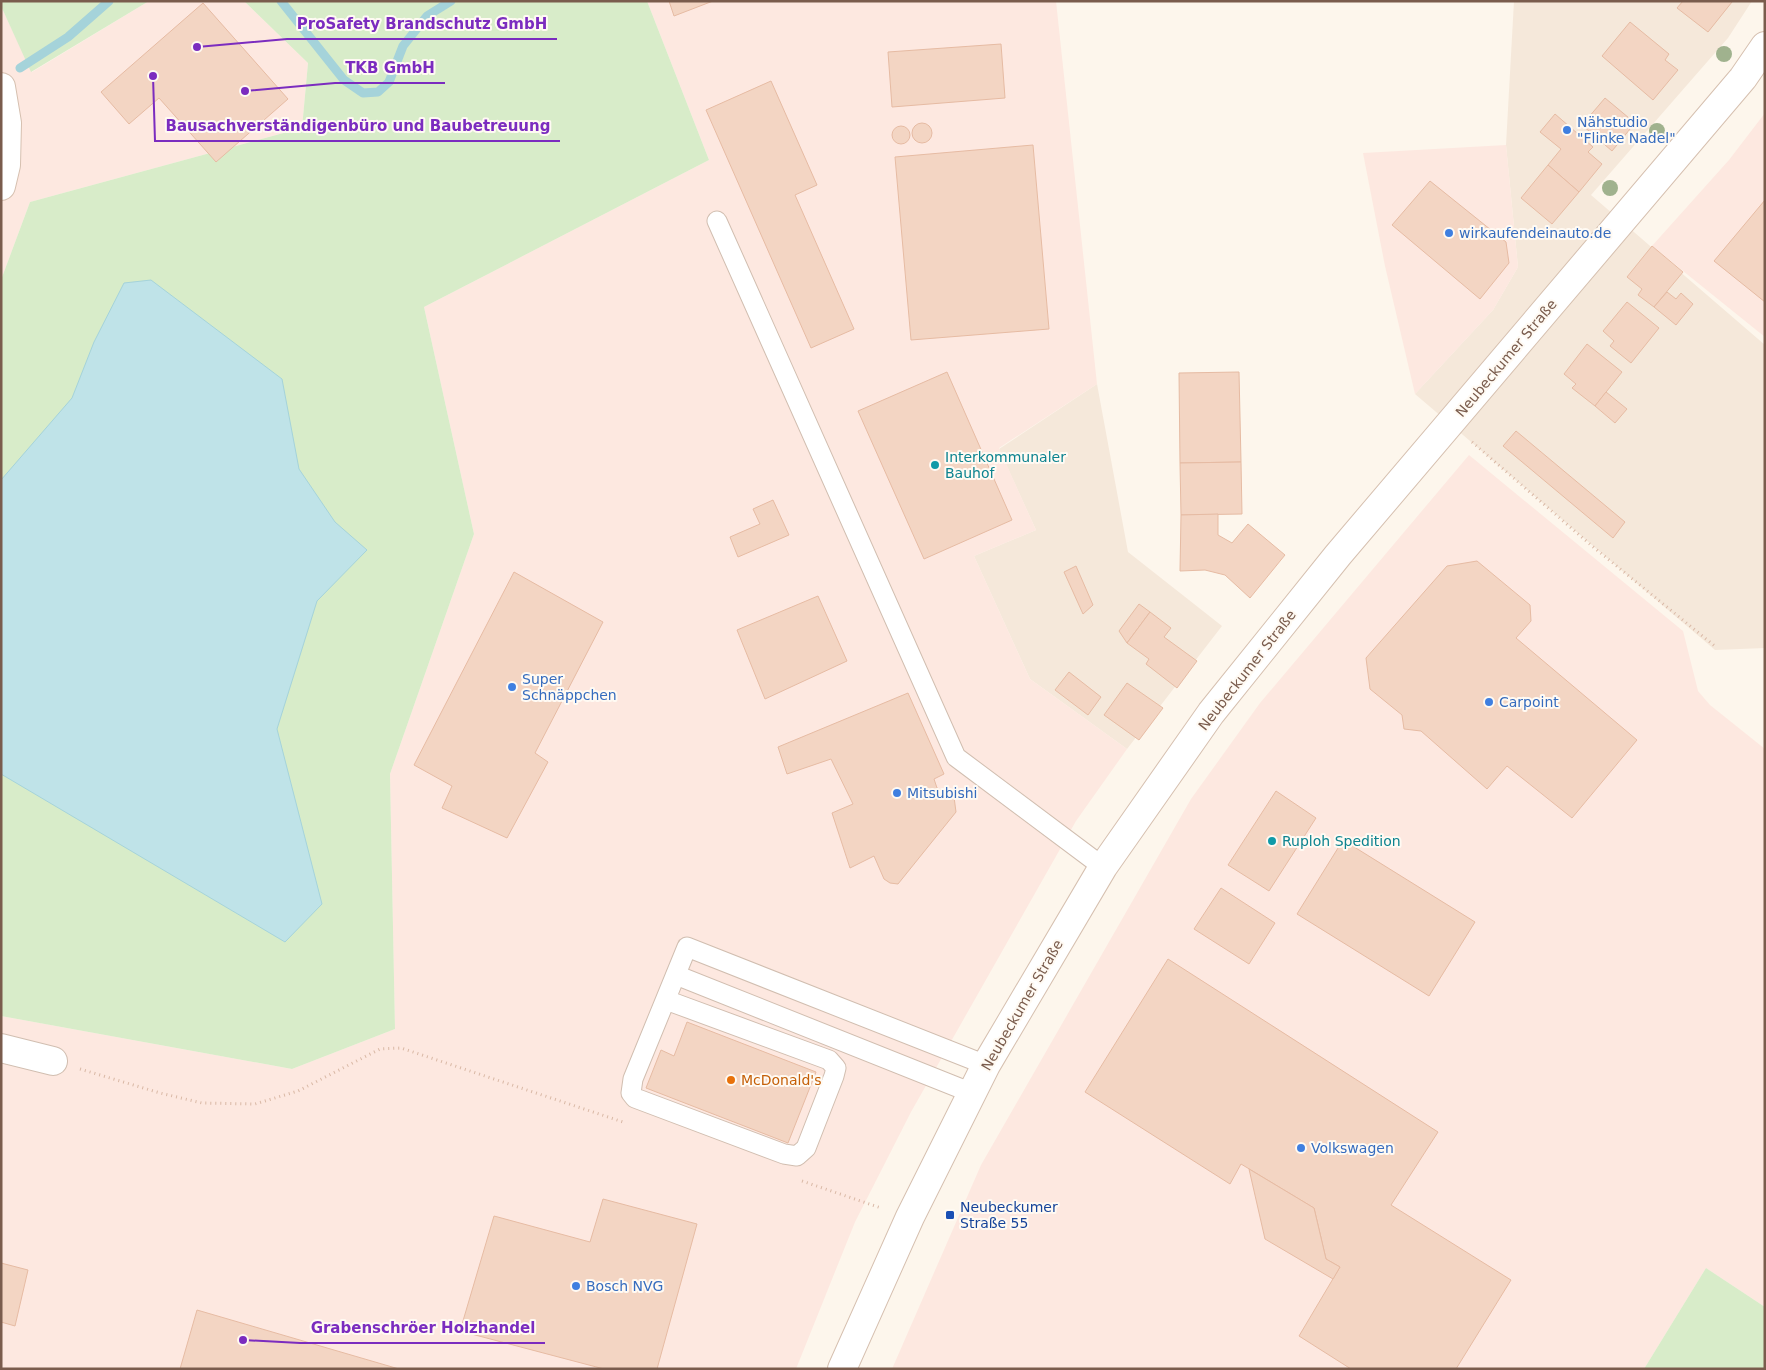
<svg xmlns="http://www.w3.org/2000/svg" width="1766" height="1370" viewBox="0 0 1766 1370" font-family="'DejaVu Sans',sans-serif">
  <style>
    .residential { fill: #f5e8da }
    .commercial { fill: #fde8e0 }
    .green { fill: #d8ecc9 }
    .water { fill: #bfe3e8; stroke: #a5d3da }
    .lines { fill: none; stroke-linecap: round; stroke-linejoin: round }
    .stream { stroke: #a5d3da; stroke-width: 9 }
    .building { fill: #f3d5c3; stroke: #e6bba3 }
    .lane-casing { stroke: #d1beb0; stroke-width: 21 }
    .street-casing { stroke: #d1beb0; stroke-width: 30 }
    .secondary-casing { stroke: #d6c0b0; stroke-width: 30 }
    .path { stroke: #d9b8a5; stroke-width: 3; stroke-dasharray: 1 4; stroke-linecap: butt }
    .lane { stroke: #fff; stroke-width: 19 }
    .street { stroke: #fff; stroke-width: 28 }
    .secondary { stroke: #fff; stroke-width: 28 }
    .tree { fill: #a0b28e }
    .shop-dot { fill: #3f7fe0; stroke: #fffaf3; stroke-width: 2 }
    .culture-dot { fill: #0f9aa8; stroke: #fffaf3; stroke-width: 2 }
    .food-dot { fill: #e8710a; stroke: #fffaf3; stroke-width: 2 }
    .transit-dot { fill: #1a4fb4; stroke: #fffaf3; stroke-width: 2 }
    .labels { text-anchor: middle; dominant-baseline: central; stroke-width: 4; stroke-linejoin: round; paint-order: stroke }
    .shop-label { font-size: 14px; fill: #366cbe; stroke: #fffaf3; text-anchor: start }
    .street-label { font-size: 14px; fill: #7a5c4d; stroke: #fffaf3 }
    .culture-label { font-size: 14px; fill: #0d838f; stroke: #fffaf3; text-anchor: start }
    .food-label { font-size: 14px; fill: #c56008; stroke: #fffaf3; text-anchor: start }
    .transit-label { font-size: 14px; fill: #164399; stroke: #fffaf3; text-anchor: start }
    .leader { fill: none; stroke: #7b2cbf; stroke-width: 2 }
    .callout-dot { fill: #7b2cbf; stroke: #fffaf3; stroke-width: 2 }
    .callout-label { font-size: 15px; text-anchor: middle; font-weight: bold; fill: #7b2cbf; stroke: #fffaf3; stroke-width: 4; stroke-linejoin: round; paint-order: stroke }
  </style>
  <rect width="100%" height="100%" fill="#fdf6ec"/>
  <g class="residential">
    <polygon points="1514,1 1752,1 1728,38 1591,195 1765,345 1765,648 1715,650 1415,394 1493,310 1518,267 1506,145"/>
    <polygon points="1097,384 1128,552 1222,626 1127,749 1030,679 974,556 1036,530 999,449"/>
  </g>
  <g class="commercial">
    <polygon points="149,1 244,1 308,63 302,128 30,202 1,280 1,6 32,72"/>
    <polygon points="647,1 1056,1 1097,384 999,448 1036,530 974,556 1030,679 1127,749 1076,821 911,1112 855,1222 796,1369 1,1369 1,1016 292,1069 395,1029 390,774 474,534 424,307 709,160"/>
    <polygon points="1765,113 1765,337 1652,246 1729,160"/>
    <polygon points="1506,145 1518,267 1493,310 1415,394 1385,266 1363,153"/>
    <polygon points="1469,455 1683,631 1698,691 1710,705 1765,749 1765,1307 1706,1268 1644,1369 892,1369 981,1165 1191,799 1260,703"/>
  </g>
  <g class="green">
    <polygon points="1,1 149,1 31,72 1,6"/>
    <polygon points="244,1 647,1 709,160 424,307 474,534 390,774 395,1029 292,1069 1,1016 1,280 30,202 302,128 308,63"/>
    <polygon points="1706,1268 1765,1307 1765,1369 1644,1369"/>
  </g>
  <polygon class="water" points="151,280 282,379 299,469 335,522 367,550 317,601 277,729 322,904 285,942 1,774 1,480 72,398 94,342 124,283"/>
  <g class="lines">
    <g class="stream">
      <polyline points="281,1 344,80 363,93 378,92 389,82 403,46 427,16 451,1"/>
      <polyline points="20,68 68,37 109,1"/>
    </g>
  </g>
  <g class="building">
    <polygon points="669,1 713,1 674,16"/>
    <polygon points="1683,1 1731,1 1732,2 1708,32 1677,8"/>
    <polygon points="203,3 288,99 216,162 159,98 129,124 101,92"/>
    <polygon points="1630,22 1669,54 1665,60 1678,70 1653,100 1602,56"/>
    <polygon points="1001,44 1005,98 892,107 888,52"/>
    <polygon points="771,81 817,185 795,195 854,329 811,348 706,110"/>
    <polygon points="1605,98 1635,123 1612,151 1582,125"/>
    <polygon points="1555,114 1593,147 1588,152 1602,164 1579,192 1548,165 1561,149 1540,132"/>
    <circle cx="922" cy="133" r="10"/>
    <circle cx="901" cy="135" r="9"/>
    <polygon points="1033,145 1049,329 911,340 895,157"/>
    <polygon points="1548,165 1579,192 1552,224 1521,198"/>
    <polygon points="1430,181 1506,242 1509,263 1480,299 1392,225"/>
    <polygon points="1765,200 1765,302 1714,261"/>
    <polygon points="1652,246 1683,272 1654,307 1638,295 1642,289 1627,277"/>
    <polygon points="1667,292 1676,299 1681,293 1693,304 1676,325 1654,307"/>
    <polygon points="1627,302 1659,328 1631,363 1610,346 1614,341 1603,331"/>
    <polygon points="1587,344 1622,372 1595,406 1572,388 1576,384 1564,374"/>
    <polygon points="947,372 1012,520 924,559 858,411"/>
    <polygon points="1239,372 1241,462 1180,463 1179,373"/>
    <polygon points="1606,392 1627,409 1615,423 1595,406"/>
    <polygon points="1516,431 1625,522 1613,538 1503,446"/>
    <polygon points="1241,462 1242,514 1181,515 1180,463"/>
    <polygon points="773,500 789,535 738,557 730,537 760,524 753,509"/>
    <polygon points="1218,514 1218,535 1232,543 1248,524 1285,555 1250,598 1225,575 1205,570 1180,571 1181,515"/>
    <polygon points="1477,561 1530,605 1531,621 1516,638 1637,740 1572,818 1507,766 1487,789 1421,731 1404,729 1402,715 1370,689 1366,658 1447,566"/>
    <polygon points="1076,566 1093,605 1083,614 1064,572"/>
    <polygon points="514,572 603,622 535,753 548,762 507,838 442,808 452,786 414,765"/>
    <polygon points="818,596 847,661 765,699 737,630"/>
    <polygon points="1139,604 1150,612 1127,643 1119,631"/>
    <polygon points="1150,612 1171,628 1164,637 1197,661 1177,688 1146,664 1149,659 1127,643"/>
    <polygon points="1069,672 1101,697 1088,715 1055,690"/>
    <polygon points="1127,683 1163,708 1139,740 1104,715"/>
    <polygon points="908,693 944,774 934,779 937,788 954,797 956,812 898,884 890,883 884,879 874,856 850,868 832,813 853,804 831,759 787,774 778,747"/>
    <polygon points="1276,791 1316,818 1269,891 1228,865"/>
    <polygon points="1343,840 1475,922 1429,996 1297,914"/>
    <polygon points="1221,888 1275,923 1249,964 1194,929"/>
    <polygon points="1168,959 1438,1132 1391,1205 1511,1280 1456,1369 1351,1369 1299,1336 1340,1267 1326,1259 1314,1208 1241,1164 1230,1184 1085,1092"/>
    <polygon points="687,1022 816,1072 788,1143 646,1088 661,1050 674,1056"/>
    <polygon points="1249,1169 1314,1208 1326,1259 1340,1267 1333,1279 1265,1239"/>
    <polygon points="603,1199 697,1224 657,1369 604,1369 460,1331 494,1216 590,1242"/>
    <polygon points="1,1263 28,1270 15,1326 1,1322"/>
    <polygon points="197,1310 399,1369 180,1369"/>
  </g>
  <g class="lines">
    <g class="lane-casing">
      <g id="lane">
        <polyline points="717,221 956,757 1103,867"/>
        <polyline points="676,975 972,1093"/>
        <polyline points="666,1000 829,1060 836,1068 834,1076 806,1148 797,1156 784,1154 635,1098 631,1093 633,1079 687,947 986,1065"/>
      </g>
    </g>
    <g class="street-casing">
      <polyline id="street" points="1,1048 53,1061"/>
    </g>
    <g class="secondary-casing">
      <g id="secondary">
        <polyline points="1,87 7,123 6,165 1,186"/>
        <polyline points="842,1369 910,1217 986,1065 1103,867 1211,713 1338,555 1743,78 1765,46"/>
      </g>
    </g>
    <g class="path">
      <polyline points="1472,442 1592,546 1716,647"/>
      <polyline points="80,1069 160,1093 202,1103 255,1104 298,1091 380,1049 401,1048 623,1122"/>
      <polyline points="802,1181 881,1208"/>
    </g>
    <use href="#lane" class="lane"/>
    <use href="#street" class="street"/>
    <use href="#secondary" class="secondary"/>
  </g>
  <g class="tree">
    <circle cx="1724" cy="54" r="8"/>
    <circle cx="1657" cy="131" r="8"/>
    <circle cx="1610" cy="188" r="8"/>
  </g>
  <g class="shop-dot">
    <circle cx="1567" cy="130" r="5"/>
    <circle cx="1449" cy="233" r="5"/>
    <circle cx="512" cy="687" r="5"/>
    <circle cx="1489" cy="702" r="5"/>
    <circle cx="897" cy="793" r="5"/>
    <circle cx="1301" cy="1148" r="5"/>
    <circle cx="576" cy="1286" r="5"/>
  </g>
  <g class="culture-dot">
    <circle cx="935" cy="465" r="5"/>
    <circle cx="1272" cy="841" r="5"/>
  </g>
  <circle class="food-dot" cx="731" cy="1080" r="5"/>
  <rect class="transit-dot" x="945" y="1210" width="10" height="10" rx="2.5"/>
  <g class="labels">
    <g class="shop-label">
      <text x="1577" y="122">Nähstudio<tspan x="1577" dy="16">"Flinke Nadel"</tspan></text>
      <text x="1459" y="233">wirkaufendeinauto.de</text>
      <text x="522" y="679">Super<tspan x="522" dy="16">Schnäppchen</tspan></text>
      <text x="1499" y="702">Carpoint</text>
      <text x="907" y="793">Mitsubishi</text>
      <text x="1311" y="1148">Volkswagen</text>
      <text x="586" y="1286">Bosch NVG</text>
    </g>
    <g class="street-label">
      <text transform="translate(1506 358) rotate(-50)">Neubeckumer Straße</text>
      <text transform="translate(1247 670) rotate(-52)">Neubeckumer Straße</text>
      <text transform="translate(1022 1005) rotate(-60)">Neubeckumer Straße</text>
    </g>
    <g class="culture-label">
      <text x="945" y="457">Interkommunaler<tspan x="945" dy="16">Bauhof</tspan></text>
      <text x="1282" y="841">Ruploh Spedition</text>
    </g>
    <g class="food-label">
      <text x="741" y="1080">McDonald's</text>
    </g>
    <g class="transit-label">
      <text x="960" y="1207">Neubeckumer<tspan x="960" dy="16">Straße 55</tspan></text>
    </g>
  </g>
  <path class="leader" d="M197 47L287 39H557M245 91L335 83H445M153 76L155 141H560M243 1340L300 1343H545"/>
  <g class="callout-dot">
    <circle cx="197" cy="47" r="5"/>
    <circle cx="245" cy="91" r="5"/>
    <circle cx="153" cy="76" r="5"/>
    <circle cx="243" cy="1340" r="5"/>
  </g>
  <g class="callout-label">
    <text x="422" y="29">ProSafety Brandschutz GmbH</text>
    <text x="390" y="73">TKB GmbH</text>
    <text x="358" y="131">Bausachverständigenbüro und Baubetreuung</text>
    <text x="423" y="1333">Grabenschröer Holzhandel</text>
  </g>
  <rect width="1766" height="1370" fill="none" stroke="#7a5c4d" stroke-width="5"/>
</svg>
